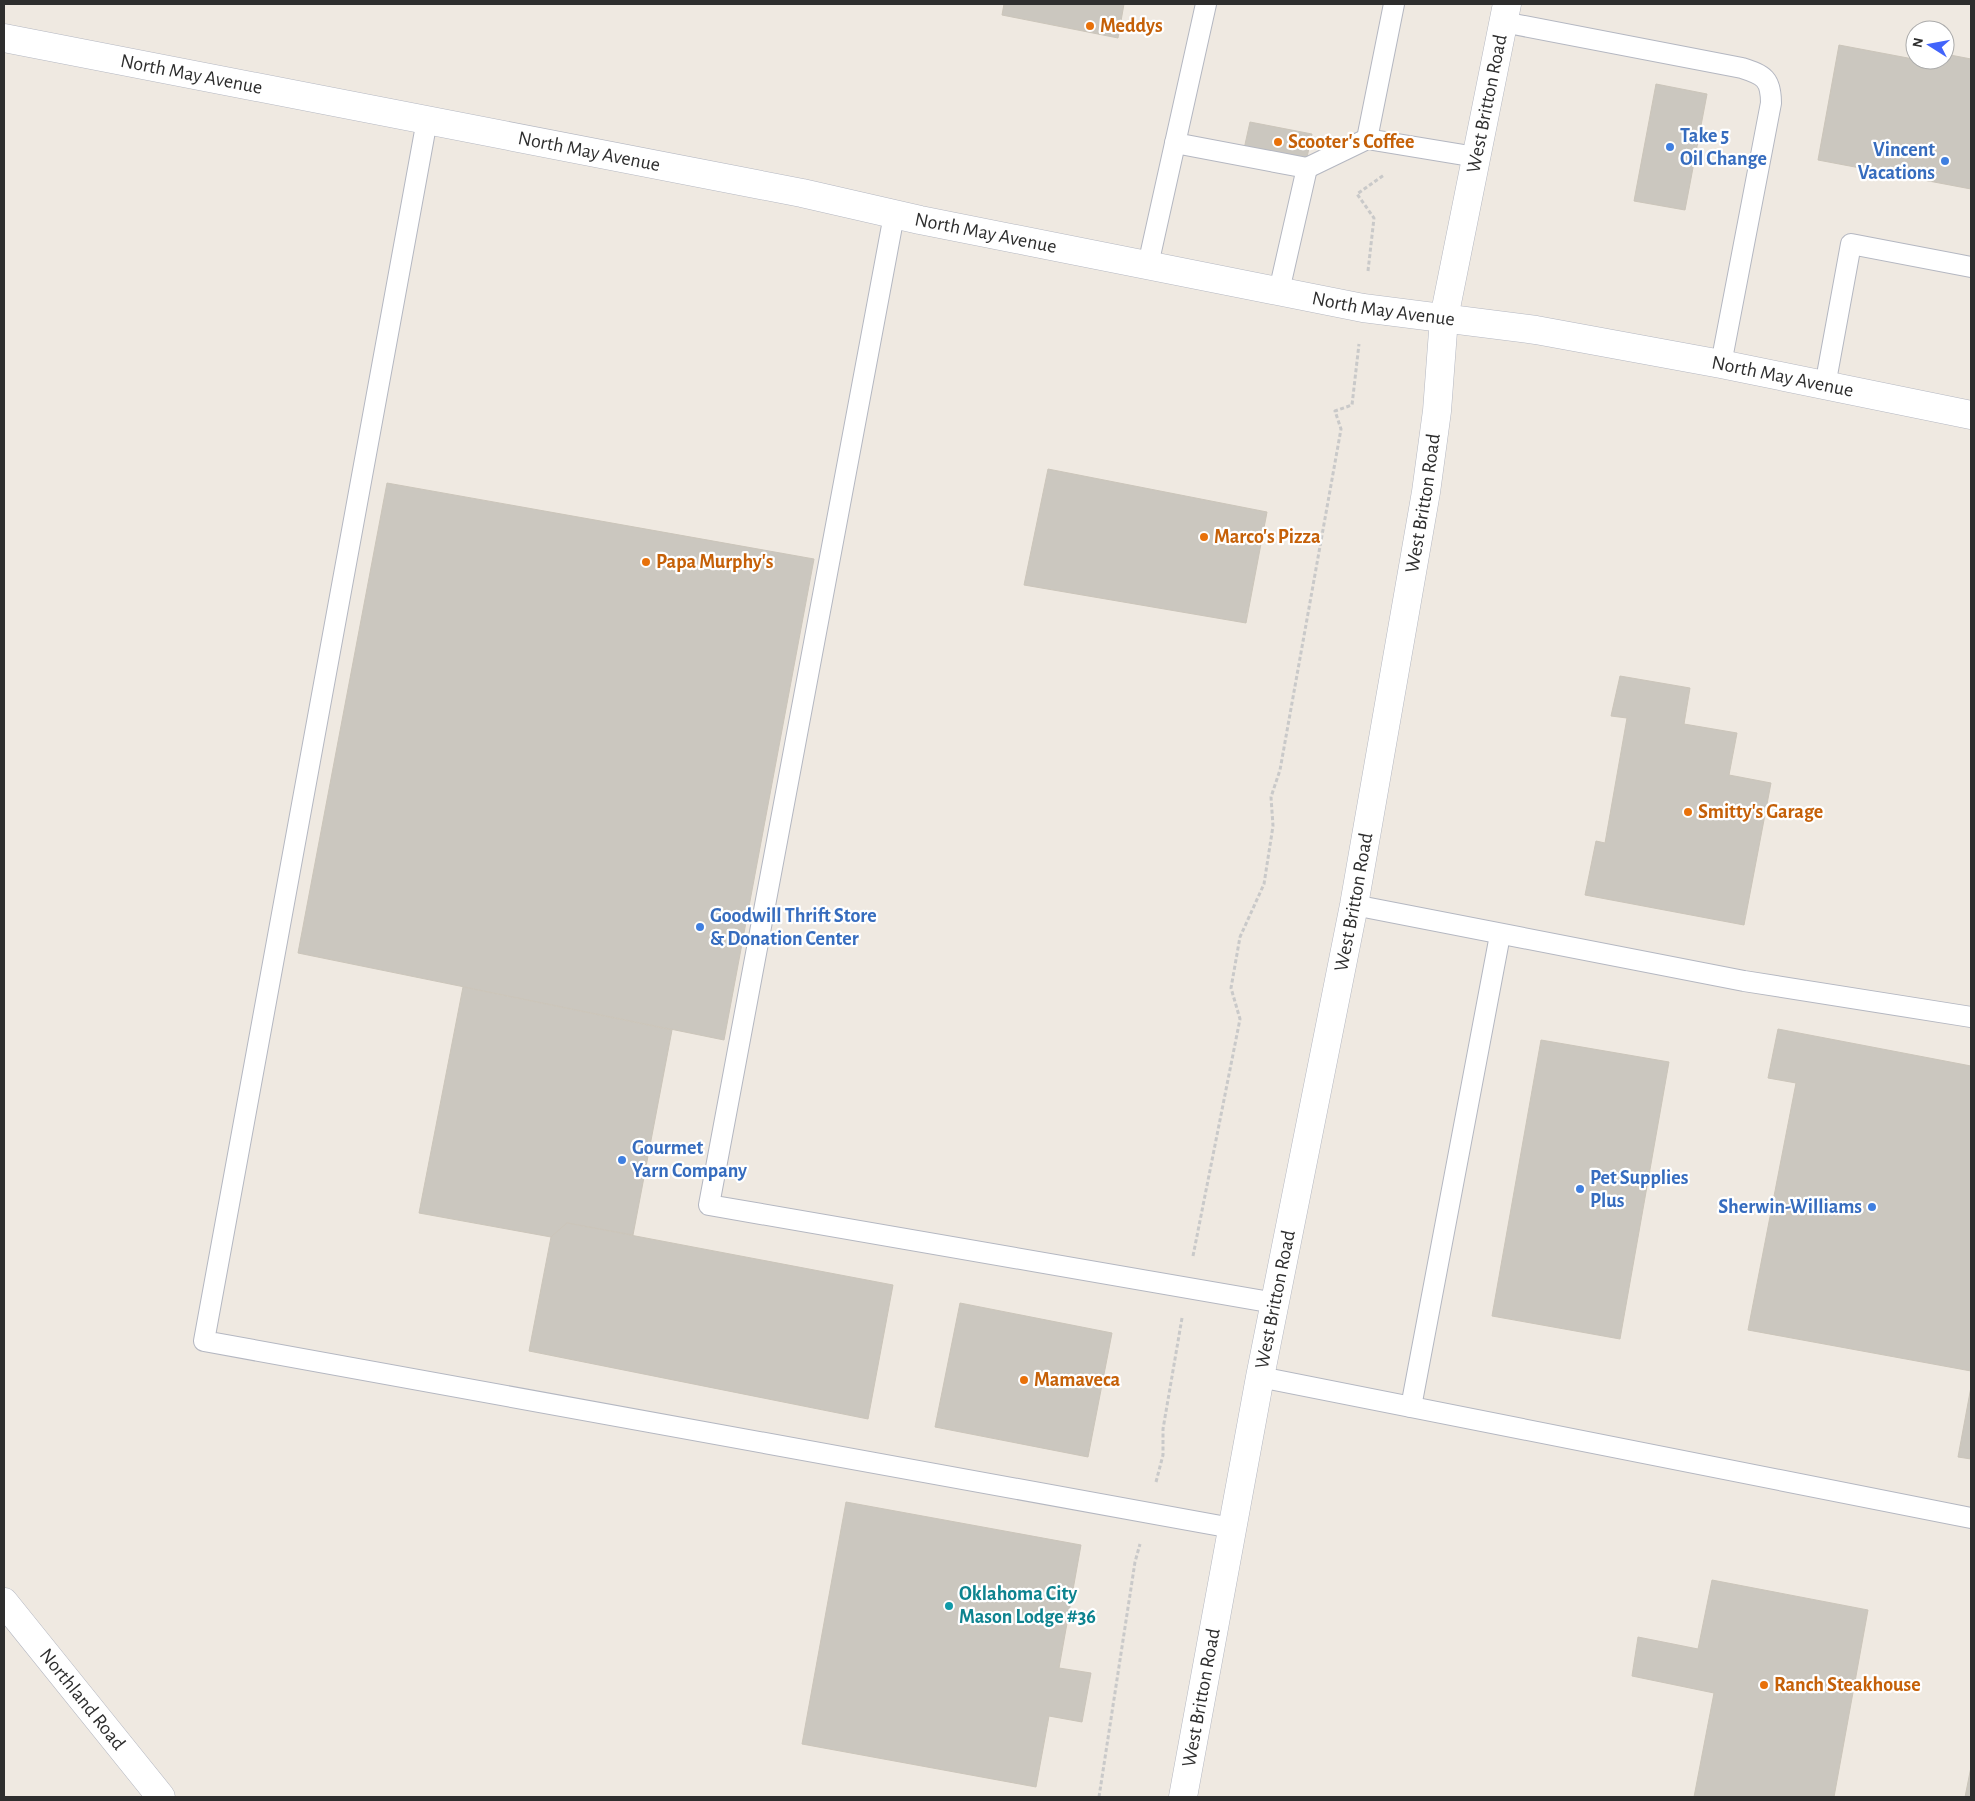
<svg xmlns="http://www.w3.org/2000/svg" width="1975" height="1801" viewBox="0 0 1975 1801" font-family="'Alegreya Sans',sans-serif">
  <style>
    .building { fill: #cbc7bf; stroke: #cbc5ba }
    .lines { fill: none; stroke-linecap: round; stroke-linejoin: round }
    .service-casing { stroke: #b4b7c1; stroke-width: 22 }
    .minor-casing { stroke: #b4b7c1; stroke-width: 29 }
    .secondary-casing { stroke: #b4b7c1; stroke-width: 29 }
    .path { stroke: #c9c9c9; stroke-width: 3; stroke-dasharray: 4 2.5; stroke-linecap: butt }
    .service { stroke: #fff; stroke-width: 20 }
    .minor { stroke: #fff; stroke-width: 28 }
    .secondary { stroke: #fff; stroke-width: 28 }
    .food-dot { fill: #e8710a; stroke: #fff; stroke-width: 2 }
    .shop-dot { fill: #3f7fe0; stroke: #fff; stroke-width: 2 }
    .culture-dot { fill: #0f9aa8; stroke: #fff; stroke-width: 2 }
    .labels { text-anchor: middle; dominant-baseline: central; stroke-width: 4.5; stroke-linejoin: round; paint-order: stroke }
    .food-label { font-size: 20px; font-weight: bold; fill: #c56008; stroke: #fff; text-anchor: start }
    .street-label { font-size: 20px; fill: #2e2e2e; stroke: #fff }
    .shop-label { font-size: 20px; font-weight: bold; fill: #366cbe; stroke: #fff; text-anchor: start }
    .culture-label { font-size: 20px; font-weight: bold; fill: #0d838f; stroke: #fff; text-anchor: start }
  </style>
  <rect width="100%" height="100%" fill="#efe9e1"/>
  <g class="building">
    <polygon points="1004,4 1124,4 1118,38 1002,15"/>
    <polygon points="1839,45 1929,62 1930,60 1945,60 1945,54 1971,59 1971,189 1818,160"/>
    <polygon points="1656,84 1707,94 1685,210 1634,201"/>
    <polygon points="1250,122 1312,134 1306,162 1244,149"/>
    <polygon points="1048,469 1267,512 1246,623 1024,585"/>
    <polygon points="387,483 814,559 724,1040 298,953"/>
    <polygon points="1620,676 1690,688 1684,724 1737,733 1729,775 1771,783 1744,925 1585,895 1596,841 1605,843 1627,718 1611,716"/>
    <polygon points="463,987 672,1030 633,1235 567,1223 551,1237 419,1213"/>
    <polygon points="1778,1029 1971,1066 1971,1371 1748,1330 1796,1083 1768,1078"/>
    <polygon points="1541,1040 1669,1062 1620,1339 1492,1316"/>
    <polygon points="567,1223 893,1285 868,1419 529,1351 551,1237"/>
    <polygon points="960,1303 1112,1333 1088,1457 935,1427"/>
    <polygon points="1971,1387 1971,1459 1958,1457"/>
    <polygon points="846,1502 1081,1545 1059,1668 1091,1673 1082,1722 1049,1716 1036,1787 802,1744"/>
    <polygon points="1712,1580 1868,1610 1834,1797 1694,1797 1714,1693 1632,1676 1638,1637 1698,1649"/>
    <polygon points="1971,1767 1971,1797 1965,1797"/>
  </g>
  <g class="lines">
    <g class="service-casing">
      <g id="service">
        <path d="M1503 22 1742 68C1764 75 1771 79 1771 103L1721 364"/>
        <polyline points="427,120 204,1341 1232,1528"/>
        <polyline points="1367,139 1394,4"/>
        <polyline points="1175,143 1307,168 1279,291"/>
        <polyline points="1307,168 1367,139 1476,157"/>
        <polyline points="894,215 709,1205 1275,1303"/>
        <polyline points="1148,265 1206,4"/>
        <polyline points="1825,386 1851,244 1971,267"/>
        <polyline points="1354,905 1744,981 1971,1017"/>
        <polyline points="1260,1377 1971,1518"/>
        <polyline points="1411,1407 1500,935"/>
      </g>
    </g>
    <g class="minor-casing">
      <g id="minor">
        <path id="s1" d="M4 1602 161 1797"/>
      </g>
    </g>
    <g class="secondary-casing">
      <g id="secondary">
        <path id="s2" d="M4 38 802 193 920 220 1363 308 1536 330 1721 364 1971 415"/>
        <path id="s3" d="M1183 1797 1260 1377 1354 905 1426 492 1437 411 1444 318 1507 4"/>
      </g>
    </g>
    <g class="path">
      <polyline points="1368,271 1374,218 1357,194 1384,175"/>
      <polyline points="1193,1256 1240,1019 1231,988 1240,937 1264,884 1273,826 1271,797 1280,770 1341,429 1335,411 1352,405 1359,344"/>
      <polyline points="1156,1482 1163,1455 1163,1429 1182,1318"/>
      <polyline points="1099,1797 1135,1562 1140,1544"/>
    </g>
    <use href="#service" class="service"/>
    <use href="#minor" class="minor"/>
    <use href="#secondary" class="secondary"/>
  </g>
  <g class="food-dot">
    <circle cx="1090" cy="26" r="5"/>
    <circle cx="1278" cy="142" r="5"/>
    <circle cx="1204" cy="537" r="5"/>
    <circle cx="646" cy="562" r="5"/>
    <circle cx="1688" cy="812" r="5"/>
    <circle cx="1024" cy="1380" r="5"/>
    <circle cx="1764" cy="1685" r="5"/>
  </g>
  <g class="shop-dot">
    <circle cx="1670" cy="147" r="5"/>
    <circle cx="1945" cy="161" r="5"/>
    <circle cx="700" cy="927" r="5"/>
    <circle cx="622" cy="1160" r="5"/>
    <circle cx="1580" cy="1189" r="5"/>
    <circle cx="1872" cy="1207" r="5"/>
  </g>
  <circle class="culture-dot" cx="949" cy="1606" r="5"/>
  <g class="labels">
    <g class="food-label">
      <text x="1100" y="26">Meddys</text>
      <text x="1288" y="142">Scooter's Coffee</text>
      <text x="1214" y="537">Marco's Pizza</text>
      <text x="656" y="562">Papa Murphy's</text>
      <text x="1698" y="812">Smitty's Garage</text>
      <text x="1034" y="1380">Mamaveca</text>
      <text x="1774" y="1685">Ranch Steakhouse</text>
    </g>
    <g class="street-label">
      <text stroke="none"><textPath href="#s2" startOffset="191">North May Avenue</textPath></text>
      <text stroke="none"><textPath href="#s3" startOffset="1721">West Britton Road</textPath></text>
      <text stroke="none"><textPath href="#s2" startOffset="596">North May Avenue</textPath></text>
      <text stroke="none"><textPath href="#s2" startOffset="1001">North May Avenue</textPath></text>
      <text stroke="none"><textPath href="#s2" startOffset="1406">North May Avenue</textPath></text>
      <text stroke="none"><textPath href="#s2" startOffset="1811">North May Avenue</textPath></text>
      <text stroke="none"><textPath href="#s3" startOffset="1316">West Britton Road</textPath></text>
      <text stroke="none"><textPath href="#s3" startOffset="911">West Britton Road</textPath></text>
      <text stroke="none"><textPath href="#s3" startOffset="506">West Britton Road</textPath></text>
      <text stroke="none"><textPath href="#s3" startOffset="101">West Britton Road</textPath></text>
      <text stroke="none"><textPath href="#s1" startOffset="125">Northland Road</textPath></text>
    </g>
    <g class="shop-label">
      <text x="1680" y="136">Take 5<tspan x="1680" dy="23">Oil Change</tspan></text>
      <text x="1935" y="150" text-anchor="end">Vincent<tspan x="1935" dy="23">Vacations</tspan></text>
      <text x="710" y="916">Goodwill Thrift Store<tspan x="710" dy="23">&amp; Donation Center</tspan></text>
      <text x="632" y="1148">Gourmet<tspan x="632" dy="23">Yarn Company</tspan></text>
      <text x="1590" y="1178">Pet Supplies<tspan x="1590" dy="23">Plus</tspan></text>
      <text x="1862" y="1207" text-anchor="end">Sherwin-Williams</text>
    </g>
    <g class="culture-label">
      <text x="959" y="1594">Oklahoma City<tspan x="959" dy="23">Mason Lodge #36</tspan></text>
    </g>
  </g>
  <rect width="1975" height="1801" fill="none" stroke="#2e2e2e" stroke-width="10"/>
  <g transform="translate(1930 45) rotate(281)"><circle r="24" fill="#ffffff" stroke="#ababab"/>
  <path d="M0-4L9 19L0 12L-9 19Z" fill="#4264fb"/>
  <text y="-8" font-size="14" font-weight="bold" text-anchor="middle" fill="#2e2e2e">N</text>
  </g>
</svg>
